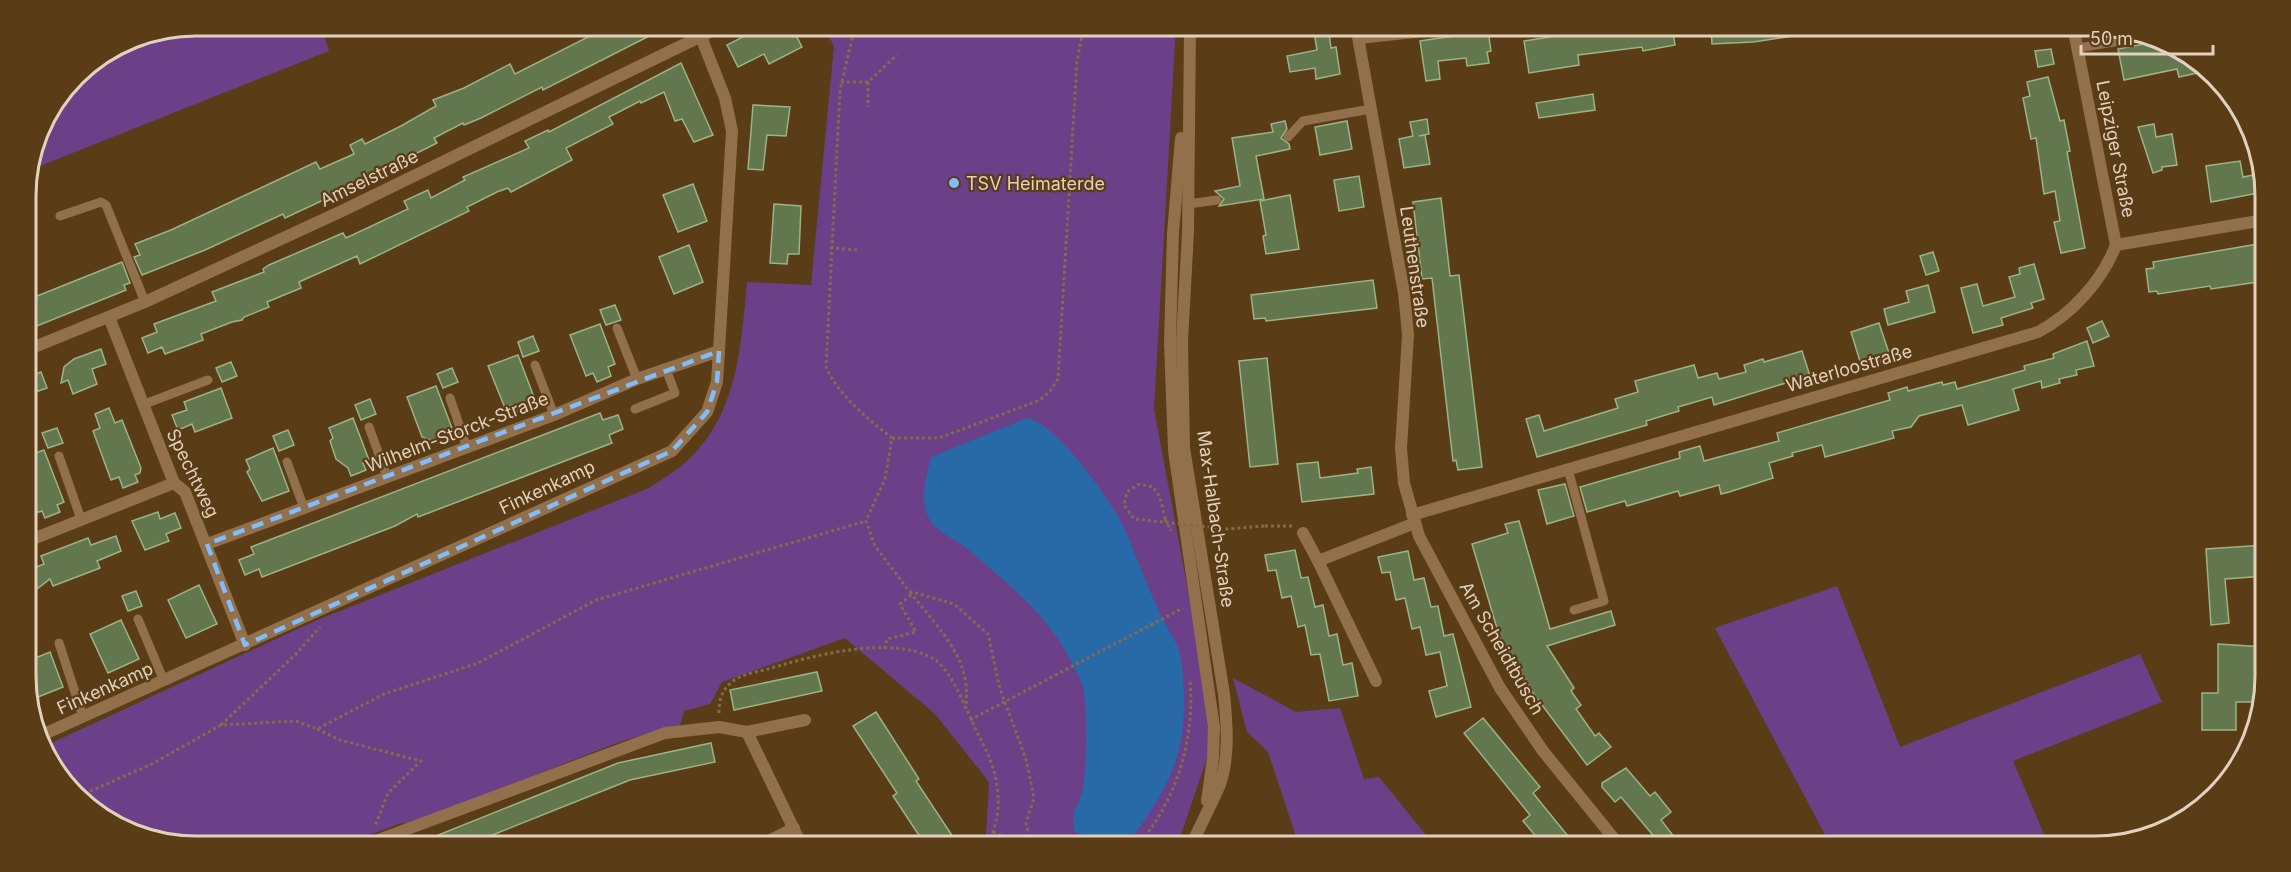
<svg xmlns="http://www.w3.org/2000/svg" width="2291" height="872" viewBox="0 0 2291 872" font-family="Inter,sans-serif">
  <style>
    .green { fill: #6b4088 }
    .water { fill: #286aa8 }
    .building { fill: #62774d; stroke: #9cb386; stroke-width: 1.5 }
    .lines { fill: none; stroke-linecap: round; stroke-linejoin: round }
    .path { stroke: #856b4b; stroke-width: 3; stroke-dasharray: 3 3; stroke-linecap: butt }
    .lane { stroke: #91704b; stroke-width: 9 }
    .street { stroke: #91704b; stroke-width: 12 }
    .path-bridge { stroke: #856b4b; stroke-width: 3; stroke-dasharray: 3 3; stroke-linecap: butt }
    .marked { fill: none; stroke: #81bdfa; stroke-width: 4.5; stroke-dasharray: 12 8; stroke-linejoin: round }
    .poi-dot { fill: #81bdfa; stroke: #5a3c16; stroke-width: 2 }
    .labels { text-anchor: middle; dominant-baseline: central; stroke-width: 4.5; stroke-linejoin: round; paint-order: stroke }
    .street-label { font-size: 18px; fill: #e3d1bd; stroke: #5a3c16 }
    .poi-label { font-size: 18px; fill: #e3d1bd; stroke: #5a3c16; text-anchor: start }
    .rim { fill: none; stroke: #e3d1bd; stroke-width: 3 }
  </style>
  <rect width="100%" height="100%" fill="#5a3c16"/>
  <g class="green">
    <polygon points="196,26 321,26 329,51 30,170 43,120 83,68 131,38"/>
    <path d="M823 26H1176L1154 409 1215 735 1177 846H993L986 836 989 782 935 714 845 638 722 682 710 704 684 711 680 725 622 741 409 824 401 823 341 846H196L141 837 68 788 47 745 315 621 649 488C662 479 678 470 690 458 738 412 741 345 747 282L811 285 834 46Z"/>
    <polygon points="1837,586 1900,747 2140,654 2162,702 2013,761 2049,846 1831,846 1715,628"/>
    <polygon points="1233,678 1296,712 1340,708 1364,779 1379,777 1435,846 1299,846 1268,752 1247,732"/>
  </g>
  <path class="water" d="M1027 418C1055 422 1110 499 1122 524 1136 554 1147 586 1161 616 1166 627 1174 637 1178 648 1185 666 1185 715 1182 734 1176 776 1151 814 1125 846H1102L1074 831C1072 807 1076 811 1082 792 1087 775 1088 699 1082 684 1054 618 1020 595 969 550 957 540 942 535 932 523 918 505 926 477 931 457Z"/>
  <g class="building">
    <polygon points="600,26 609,26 612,31 625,26 669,26 543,90 542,87 481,118 464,125 463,123 434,138 437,143 332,196 285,218 283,214 205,250 142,275 134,257 140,255 135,244 171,230 316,162 320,169 354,154 350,145 362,139 365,144 401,126 436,106 433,100 464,88 510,64 515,74 594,34 592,29"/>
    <polygon points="764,26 791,26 802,47 769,64 764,54 738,67 727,45"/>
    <polygon points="1313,26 1328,26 1331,48 1336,47 1340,74 1316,79 1315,68 1290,72 1287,56 1317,50"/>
    <polygon points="1594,26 1672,26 1675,45 1643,51 1642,47 1578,55 1579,65 1529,73 1524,41 1595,30"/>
    <polygon points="1711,26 1806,26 1807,34 1753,42 1712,44"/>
    <polygon points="1488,31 1491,51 1487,52 1489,63 1467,66 1466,58 1438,61 1440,79 1426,81 1420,41"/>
    <polygon points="2159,41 2168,48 2202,72 2179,77 2177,69 2124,80 2118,49"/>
    <polygon points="2051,49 2054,64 2038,67 2035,51"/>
    <polygon points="681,63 713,135 694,142 682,119 675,121 664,92 641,103 640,101 609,117 613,124 566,148 572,160 511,192 508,188 497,192 467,207 469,211 360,264 357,256 299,282 301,288 267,302 269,307 244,317 242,320 232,322 201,334 203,340 165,354 162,347 148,353 142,338 157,332 154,324 216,301 212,292 264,272 263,269 269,265 343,233 346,238 408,209 404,201 428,190 431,198 465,180 463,177 529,148 525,141 548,130 549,132"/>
    <polygon points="2048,77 2060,121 2064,120 2070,151 2067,152 2085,248 2061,253 2054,222 2060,221 2055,191 2044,194 2036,138 2031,139 2023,98 2030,96 2027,82"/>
    <polygon points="1593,94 1595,110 1539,118 1536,103"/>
    <polygon points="753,105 790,107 786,136 767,135 763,170 748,169"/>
    <polygon points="1427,119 1429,134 1419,136 1425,135 1430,164 1404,168 1399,139 1413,136 1410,122"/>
    <polygon points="1285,121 1287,129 1281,138 1289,144 1290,149 1256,156 1264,199 1219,206 1224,199 1215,191 1240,186 1232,138 1273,132 1271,124"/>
    <polygon points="1347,121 1352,149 1320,155 1315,127"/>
    <polygon points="2154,124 2156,137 2172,134 2177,165 2162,167 2162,170 2153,173 2138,127"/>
    <polygon points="2240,161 2243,177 2264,173 2264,192 2211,202 2206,166"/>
    <polygon points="1359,176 1364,207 1339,211 1334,180"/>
    <polygon points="693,184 707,221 678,232 663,195"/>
    <polygon points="1290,195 1299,249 1266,254 1263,236 1266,235 1260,201"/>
    <polygon points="1441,198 1450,276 1459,275 1482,467 1458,470 1456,460 1453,461 1432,278 1422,279 1413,202"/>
    <polygon points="774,204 801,206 799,254 788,254 787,264 770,263"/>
    <polygon points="2264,243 2264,281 2211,289 2210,286 2158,294 2157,291 2149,292 2146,269 2154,268 2153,262"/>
    <polygon points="689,245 703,282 674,294 659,257"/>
    <polygon points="1933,252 1939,271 1926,275 1920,256"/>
    <polygon points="122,262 130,283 124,285 126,290 32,328 27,325 27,300"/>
    <polygon points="2034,264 2044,299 2031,303 2033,308 2001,318 2003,325 1973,333 1961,288 1977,284 1983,306 2015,297 2009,277 2020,274 2019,268"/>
    <polygon points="1373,280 1377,308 1266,321 1265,318 1254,319 1251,295"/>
    <polygon points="1928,285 1935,312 1888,325 1884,309 1909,302 1906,291"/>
    <polygon points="615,305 621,320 606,325 600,310"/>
    <polygon points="2102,321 2109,336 2093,343 2087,328"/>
    <polygon points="1879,323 1891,359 1862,368 1851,332"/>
    <polygon points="600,324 615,364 608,367 611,376 597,382 593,373 586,376 570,335"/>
    <polygon points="533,336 539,351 523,357 518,342"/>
    <polygon points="2087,341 2094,366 2076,370 2077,375 2059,379 2060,383 2042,388 2041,381 2013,389 2019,410 1968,425 1962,405 1919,416 1911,427 1892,431 1894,438 1825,457 1822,445 1792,453 1793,456 1769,463 1773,478 1729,492 1721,494 1719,485 1680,496 1678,491 1627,506 1625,501 1587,512 1580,487 1680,458 1679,452 1700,446 1704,461 1779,441 1777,433 1890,400 1888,393 1907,387 1908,391 1942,382 1943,385 1955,382 1957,389 2025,370 2024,366 2054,358 2053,354"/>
    <polygon points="101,349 106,364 92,369 97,384 73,394 68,380 61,383 64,367 74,359"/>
    <polygon points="1802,351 1811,379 1789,385 1789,382 1714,405 1712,397 1678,407 1679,411 1646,421 1647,425 1537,457 1526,419 1539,415 1544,431 1618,408 1615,399 1638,392 1635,381 1694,365 1698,378 1717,373 1719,379 1746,372 1744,365 1763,359 1764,362"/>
    <polygon points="518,355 534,397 527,400 530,407 515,413 512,405 505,408 488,366"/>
    <polygon points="1267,358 1278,464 1250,467 1239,361"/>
    <polygon points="231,362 237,376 222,382 216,368"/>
    <polygon points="452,368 458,382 443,388 437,374"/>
    <polygon points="41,372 47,388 27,395 27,377"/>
    <polygon points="436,386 452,428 445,431 447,439 437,443 422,437 407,397"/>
    <polygon points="221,388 232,418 195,432 192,424 178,430 172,415 187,410 184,402"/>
    <polygon points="370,399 376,414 361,420 355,405"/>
    <polygon points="109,408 115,423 122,420 141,468 140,473 135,475 138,482 123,488 119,477 111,480 93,431 100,428 95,414"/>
    <polygon points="600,413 603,420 618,415 623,429 609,435 612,443 418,517 417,514 395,526 262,577 259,569 245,575 239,560 254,554 251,547"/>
    <polygon points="353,418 369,460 363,463 366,470 351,476 348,468 336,459 330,441 333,438 329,428"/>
    <polygon points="57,428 63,443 48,448 42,433"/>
    <polygon points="288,430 294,445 279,451 273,436"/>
    <polygon points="273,448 289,491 262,501 247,472 250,469 246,460"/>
    <polygon points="44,450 64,502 57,505 60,512 45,518 42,511 35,513 28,495 27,456"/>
    <polygon points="1318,462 1320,478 1358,473 1357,469 1371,467 1374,494 1302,502 1297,464"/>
    <polygon points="1565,484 1574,516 1547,524 1538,490"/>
    <polygon points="158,512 160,519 175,513 181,528 166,534 169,541 145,550 132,521"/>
    <polygon points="1519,521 1550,629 1611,611 1615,625 1547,646 1574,688 1571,691 1581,705 1576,709 1595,736 1599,733 1611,747 1587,765 1533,693 1508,651 1504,652 1472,544 1508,533 1505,524"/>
    <polygon points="116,536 121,551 97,561 100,568 53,586 50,579 28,596 28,570 44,564 41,556 88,538 91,545"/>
    <polygon points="2265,545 2265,576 2225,579 2229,623 2211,625 2206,549"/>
    <polygon points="1295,550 1301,578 1308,577 1315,607 1323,605 1329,636 1337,634 1343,665 1352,663 1358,696 1329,701 1320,654 1311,655 1305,625 1298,627 1291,596 1282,598 1276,570 1268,571 1265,555"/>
    <polygon points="1408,551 1414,580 1424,578 1431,607 1438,606 1444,636 1453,634 1471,707 1436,717 1429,691 1447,686 1440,652 1426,655 1420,627 1412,629 1405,598 1396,600 1390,572 1382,573 1378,557"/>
    <polygon points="199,585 217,624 186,638 168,600"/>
    <polygon points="136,591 142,606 128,611 122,596"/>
    <polygon points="121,620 139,659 108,673 90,634"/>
    <polygon points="2218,644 2265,647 2265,676 2261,702 2236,702 2236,730 2202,730 2202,693 2218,693"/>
    <polygon points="50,652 63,687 33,699 29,687 28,661"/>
    <polygon points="817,672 822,691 734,710 730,690"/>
    <polygon points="876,712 919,779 916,781 959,846 926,846 893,796 897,793 853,726"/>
    <polygon points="1483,718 1540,787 1533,793 1576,846 1544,846 1523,821 1530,815 1464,733"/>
    <polygon points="711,743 715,762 630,780 465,846 411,846 618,763"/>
    <polygon points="1626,768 1650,796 1655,792 1671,812 1661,820 1681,846 1662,846 1621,797 1615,802 1602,787 1602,783"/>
  </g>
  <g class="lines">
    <g class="path">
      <path d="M855 26 840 90 826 367C838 395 868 419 892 438L885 479 866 521 875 546 909 591 954 604 988 634 1000 689 1026 759 1034 798 1026 823 1032 846"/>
      <polyline points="1123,26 1124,26"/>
      <polyline points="841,82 868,82 897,55"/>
      <polyline points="868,82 868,107"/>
      <polyline points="830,248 859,250"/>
      <polyline points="892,438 939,438 1040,400 1050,391 1058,379 1077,61 1084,26"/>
      <polyline points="1165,519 1171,531"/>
      <polyline points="1265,526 1292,526"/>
      <path d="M910 592C937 627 975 661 965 709"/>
      <polyline points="884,649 887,639 916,632 900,604 912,594"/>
      <path d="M719 713C719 699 722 690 733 681 742 674 757 672 768 669 812 656 891 634 934 659 953 671 969 717 980 738 999 773 1006 809 987 846"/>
      <polyline points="970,720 1183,608"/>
      <polyline points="221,725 295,655 320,627"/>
      <polyline points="317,729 340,740 421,761 388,793 375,826"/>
      <polyline points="79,796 152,764 221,725 296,721 317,729 384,694 478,663 596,600 866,521"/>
      <polyline points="993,832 1007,838 1006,846"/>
      <path d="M1137 846C1177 800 1195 740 1190 679"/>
    </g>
    <g class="lane">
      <polyline points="2078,48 2151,36"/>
      <polyline points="1288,137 1303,121 1371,109"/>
      <polyline points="1188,204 1217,200"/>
      <polyline points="60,216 101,202 106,205 145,302"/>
      <polyline points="617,328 637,379"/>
      <polyline points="27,332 35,346"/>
      <polyline points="535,365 554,415"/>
      <polyline points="450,398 467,448"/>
      <polyline points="142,405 208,380"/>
      <polyline points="635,409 675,393 666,369"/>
      <polyline points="369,427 387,477"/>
      <polyline points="59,456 81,519"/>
      <polyline points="287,462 304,508"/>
      <polyline points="1568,469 1604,601 1574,610"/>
      <polyline points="138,619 164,681"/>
      <polyline points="59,643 83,717"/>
    </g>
    <g class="street">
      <path d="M1190 26 1188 232 1182 341 1184 448 1224 694C1227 724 1230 758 1219 787 1210 807 1200 826 1191 846"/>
      <polyline points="1356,26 1404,293 1408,335 1401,448 1404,483 1419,536 1500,688 1543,751 1620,846"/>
      <polyline points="2073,26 2116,245"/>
      <polyline points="1359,38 1469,26"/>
      <polyline points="1181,138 1173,233 1170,343 1174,451 1214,727 1213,758 1207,801"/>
      <polyline points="2116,245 2264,220"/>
      <polyline points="109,317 174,483 185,492 245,645"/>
      <polyline points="27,350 145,302 344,210 722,26"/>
      <path d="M1412 515 2038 332C2072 314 2102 281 2116 245"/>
      <polyline points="1303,533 1318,561"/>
      <polyline points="28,541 174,483"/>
      <polyline points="207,544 554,415 637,379 719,351"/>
      <polyline points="1376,681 1318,561 1415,523"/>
      <polyline points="747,732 802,846"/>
      <polyline points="42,735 672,451 707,412 717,382 719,351 732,131 725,98 701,37"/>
      <polyline points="362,846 665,733 719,727 747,732 805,720"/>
      <polyline points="759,846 794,828"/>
    </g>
    <polyline class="path-bridge" points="1165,519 1160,497 1153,487 1139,484 1127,492 1124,505 1134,519 1227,529 1265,526"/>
  </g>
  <path class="marked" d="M719 351 717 382 707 412 672 451 245 645 207 544Z"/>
  <circle class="poi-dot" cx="954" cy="183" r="6"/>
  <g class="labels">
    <g class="street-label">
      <text transform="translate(2116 149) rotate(79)">Leipziger Straße</text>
      <text transform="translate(369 178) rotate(-26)">Amselstraße</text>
      <text transform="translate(1415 267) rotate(82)">Leuthenstraße</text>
      <text transform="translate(1849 368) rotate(-16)">Waterloostraße</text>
      <text transform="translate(457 432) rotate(-21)">Wilhelm-Storck-Straße</text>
      <text transform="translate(193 473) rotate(64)">Spechtweg</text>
      <text transform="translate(547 487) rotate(-25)">Finkenkamp</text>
      <text transform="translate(1216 519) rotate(82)">Max-Halbach-Straße</text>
      <text transform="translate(1502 648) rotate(60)">Am Scheidtbusch</text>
      <text transform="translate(105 688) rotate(-24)">Finkenkamp</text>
    </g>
    <g class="poi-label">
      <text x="966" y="183">TSV Heimaterde</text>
    </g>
  </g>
  <path d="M0 0H2291V872H0ZM196 36H2095A160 160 0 0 1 2255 196V676A160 160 0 0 1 2095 836H196A160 160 0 0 1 36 676V196A160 160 0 0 1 196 36Z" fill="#5a3c16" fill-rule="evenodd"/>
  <path class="rim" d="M196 36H2095A160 160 0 0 1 2255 196V676A160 160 0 0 1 2095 836H196A160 160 0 0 1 36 676V196A160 160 0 0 1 196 36Z"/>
  <path d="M2081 45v9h132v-9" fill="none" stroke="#e3d1bd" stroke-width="3"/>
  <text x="2090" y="45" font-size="18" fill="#e3d1bd" stroke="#5a3c16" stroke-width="4.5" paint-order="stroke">50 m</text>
</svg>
